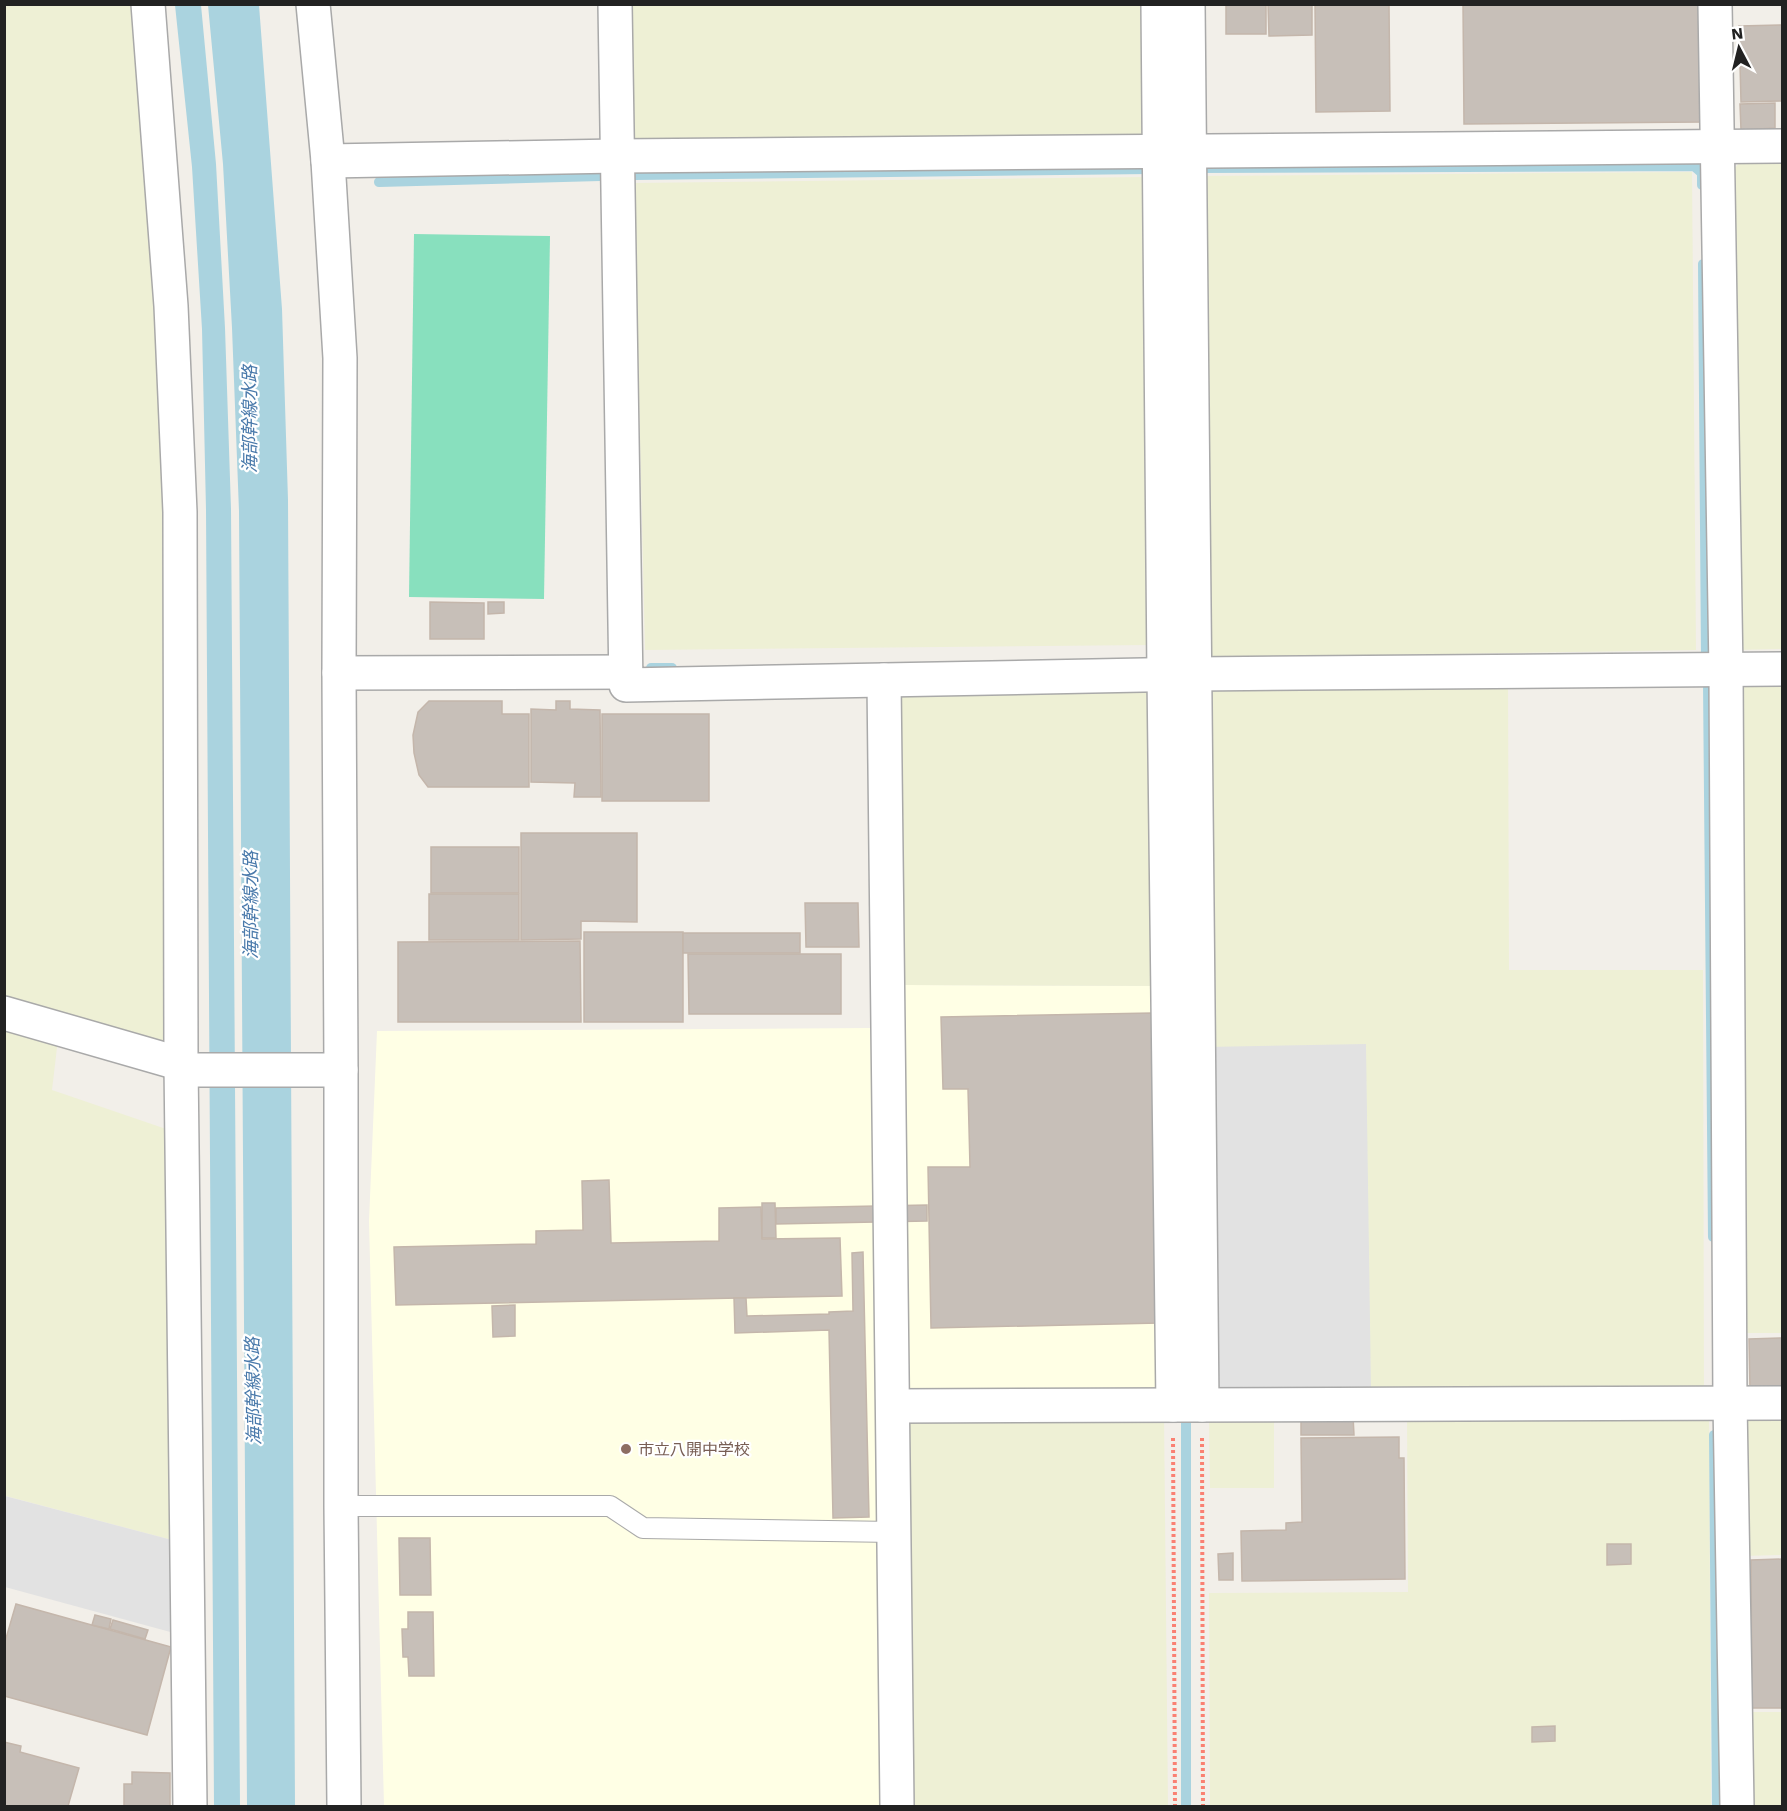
<svg xmlns="http://www.w3.org/2000/svg" width="1787" height="1811" viewBox="0 0 1787 1811" font-family="'Work Sans','Noto Sans JP',sans-serif">
  <style>
    .education { fill: #ffffe5 }
    .farmland { fill: #eef0d5 }
    .pitch { fill: #88e0be }
    .parking { fill: #e2e2e2 }
    .water { fill: #aad3df }
    .lines { fill: none; stroke-linecap: round; stroke-linejoin: round }
    .stream { stroke: #aad3df; stroke-width: 10 }
    .building { fill: #c7bfb8; stroke: #c4b6ab; stroke-width: 1.5 }
    .service-casing { stroke: #a9a9a9; stroke-width: 22 }
    .minor-casing { stroke: #a9a9a9; stroke-width: 36 }
    .tertiary-casing { stroke: #a9a9a9; stroke-width: 36 }
    .path { stroke: #fa8072; stroke-width: 4; stroke-dasharray: 3 3; stroke-linecap: butt }
    .service { stroke: #fff; stroke-width: 20 }
    .minor { stroke: #fff; stroke-width: 33 }
    .tertiary { stroke: #fff; stroke-width: 33 }
    .education-dot { fill: #8d6e63; stroke: #fff; stroke-width: 2 }
    .labels { text-anchor: middle; dominant-baseline: central; stroke-width: 4.5; stroke-linejoin: round; paint-order: stroke }
    .education-label { font-size: 16px; fill: #785e54; stroke: #fff; text-anchor: start }
    .water-label { font-size: 18px; font-style: italic; fill: #4a7aab; stroke: #fff }
  </style>
  <rect width="100%" height="100%" fill="#f2efe9"/>
  <polygon class="education" points="902,985 1164,986 1167,1392 882,1806 384,1806 369,1221 377,1031 872,1028"/>
  <g class="farmland">
    <polygon points="4,5 138,5 167,510 170,1051 5,1004"/>
    <polygon points="626,5 1150,5 1151,139 635,143 628,136"/>
    <polygon points="1782,161 1782,649 1734,650 1729,175 1740,162"/>
    <polygon points="1692,172 1696,650 1207,658 1199,176"/>
    <polygon points="1147,177 1151,645 645,650 634,183"/>
    <polygon points="1782,680 1782,1333 1739,1333 1737,698 1749,681"/>
    <polygon points="1508,682 1509,970 1703,970 1704,1398 1370,1400 1206,1047 1206,683"/>
    <polygon points="1153,686 1164,986 902,985 898,697 907,692"/>
    <polygon points="5,1023 58,1039 52,1090 172,1131 172,1540 6,1496 5,1501"/>
    <polygon points="1751,1413 1782,1413 1782,1555 1742,1556 1741,1423"/>
    <polygon points="1709,1414 1711,1806 1210,1806 1209,1593 1408,1592 1407,1417"/>
    <polygon points="919,1415 1164,1415 1168,1806 911,1806 906,1423"/>
    <polygon points="1209,1419 1274,1419 1274,1488 1210,1488"/>
    <polygon points="1744,1712 1782,1712 1782,1806 1745,1806"/>
  </g>
  <polygon class="pitch" points="414,234 550,236 544,599 409,597"/>
  <g class="parking">
    <polygon points="1366,1044 1371,1390 1211,1392 1206,1047"/>
    <polygon points="5,1496 172,1540 174,1633 5,1587"/>
  </g>
  <g class="water">
    <polygon points="175,5 201,5 216,164 225,328 231,509 240,1806 214,1806 206,510 202,329 192,167"/>
    <polygon points="208,5 259,5 282,309 288,500 295,1806 247,1806 239,511 232,328 223,164"/>
  </g>
  <g class="lines">
    <g class="stream">
      <polyline points="1198,168 1694,166 1702,173 1702,185"/>
      <polyline points="635,175 1151,169"/>
      <polyline points="379,182 600,176"/>
      <polyline points="1699,659 1706,659 1703,264"/>
      <polyline points="651,668 672,668"/>
      <polyline points="1708,683 1713,1237"/>
      <polyline points="1186,1418 1186,1806"/>
      <polyline points="1714,1435 1717,1806"/>
    </g>
  </g>
  <g class="building">
    <rect x="1226" y="4" width="40" height="30"/>
    <polygon points="1268,4 1312,4 1312,35 1269,36"/>
    <polygon points="1315,4 1389,4 1390,111 1316,112"/>
    <polygon points="1463,4 1700,4 1701,122 1464,124"/>
    <polygon points="1782,25 1782,101 1741,102 1739,26"/>
    <polygon points="1775,103 1775,128 1741,130 1740,104"/>
    <polygon points="430,602 484,603 484,639 430,639"/>
    <polygon points="488,602 504,602 504,613 488,614"/>
    <polygon points="429,701 502,701 502,714 529,714 529,787 428,787 419,775 414,753 413,735 418,712"/>
    <polygon points="556,701 570,701 570,709 600,710 601,797 574,797 575,783 531,782 531,709 556,710"/>
    <rect x="602" y="714" width="107" height="87"/>
    <polygon points="521,833 637,833 637,922 581,921 581,939 521,940"/>
    <rect x="431" y="847" width="88" height="46"/>
    <rect x="429" y="894" width="90" height="46"/>
    <polygon points="805,903 858,903 859,947 806,947"/>
    <rect x="584" y="932" width="99" height="90"/>
    <rect x="683" y="933" width="117" height="20"/>
    <polygon points="580,941 581,1022 398,1022 398,942"/>
    <polygon points="688,954 841,954 841,1014 689,1014"/>
    <polygon points="1152,1013 1159,1323 931,1328 928,1167 970,1167 968,1089 943,1089 941,1017"/>
    <polygon points="609,1180 611,1243 719,1241 719,1208 761,1207 762,1239 840,1238 842,1296 396,1305 394,1247 536,1244 536,1231 583,1230 582,1181"/>
    <polygon points="762,1203 775,1203 776,1238 762,1238"/>
    <polygon points="927,1205 927,1221 776,1224 776,1208"/>
    <polygon points="863,1252 869,1517 833,1518 829,1330 735,1333 734,1298 746,1298 747,1316 829,1314 829,1312 853,1311 852,1253"/>
    <polygon points="515,1305 515,1336 493,1337 492,1306"/>
    <polygon points="1782,1338 1782,1389 1750,1390 1749,1339"/>
    <polygon points="1353,1416 1354,1435 1301,1435 1301,1417"/>
    <polygon points="1399,1437 1399,1458 1404,1458 1405,1579 1242,1581 1241,1531 1286,1530 1286,1523 1302,1522 1301,1438"/>
    <polygon points="399,1538 430,1538 431,1595 400,1595"/>
    <polygon points="1607,1544 1631,1544 1631,1564 1607,1565"/>
    <polygon points="1233,1553 1233,1580 1219,1580 1218,1554"/>
    <polygon points="1782,1559 1782,1708 1752,1708 1751,1560"/>
    <polygon points="16,1604 171,1647 147,1735 4,1696 4,1645"/>
    <polygon points="408,1612 433,1612 434,1676 409,1676 408,1657 403,1657 402,1629 408,1629"/>
    <polygon points="95,1615 111,1619 109,1629 92,1625"/>
    <polygon points="113,1620 148,1630 145,1639 110,1629"/>
    <polygon points="1555,1726 1555,1741 1532,1742 1532,1727"/>
    <polygon points="4,1742 21,1746 20,1752 79,1768 68,1806 4,1806"/>
    <polygon points="132,1772 170,1773 170,1806 124,1806 124,1784 132,1784"/>
  </g>
  <g class="lines">
    <g class="service-casing">
      <polyline id="service" points="341,1506 610,1506 643,1528 894,1532"/>
    </g>
    <g class="minor-casing">
      <g id="minor">
        <polyline points="148,4 171,306 180,512 181,1064 190,1806"/>
        <polyline points="615,4 626,685 1194,674 1782,669"/>
        <polyline points="1158,4 1164,675 1173,1405"/>
        <polyline points="1188,4 1202,1405"/>
        <polyline points="1715,4 1726,671 1730,1403 1737,1806"/>
        <polyline points="328,161 617,156 1782,146"/>
        <polyline points="339,673 626,672"/>
        <polyline points="884,680 897,1806"/>
        <polyline points="4,1013 181,1064"/>
        <polyline points="181,1070 341,1070"/>
        <polyline points="893,1406 1782,1403"/>
      </g>
    </g>
    <g class="tertiary-casing">
      <polyline id="tertiary" points="313,4 328,161 340,358 339,673 341,1070 341,1506 344,1806"/>
    </g>
    <g class="path">
      <polyline points="1173,1438 1175,1806"/>
      <polyline points="1202,1438 1203,1806"/>
    </g>
    <use href="#service" class="service"/>
    <use href="#minor" class="minor"/>
    <use href="#tertiary" class="tertiary"/>
  </g>
  <circle class="education-dot" cx="626" cy="1449" r="6"/>
  <g class="labels">
    <g class="education-label">
      <text x="638" y="1449">市立八開中学校</text>
    </g>
    <g class="water-label">
      <text transform="translate(249 419) rotate(-90)">海部幹線水路</text>
      <text transform="translate(250 905) rotate(-90)">海部幹線水路</text>
      <text transform="translate(253 1391) rotate(-91)">海部幹線水路</text>
    </g>
  </g>
  <rect width="1787" height="1811" fill="none" stroke="#222222" stroke-width="12"/>
  <g transform="translate(1739 48) rotate(353)" stroke="#ffffff" stroke-width="4.5" paint-order="stroke">
  <path d="M0-4.5L10 22L0 15L-10 22Z" fill="#222222"/>
  <text y="-9" font-size="16" font-weight="bold" text-anchor="middle" fill="#222222">N</text>
  </g>
</svg>
